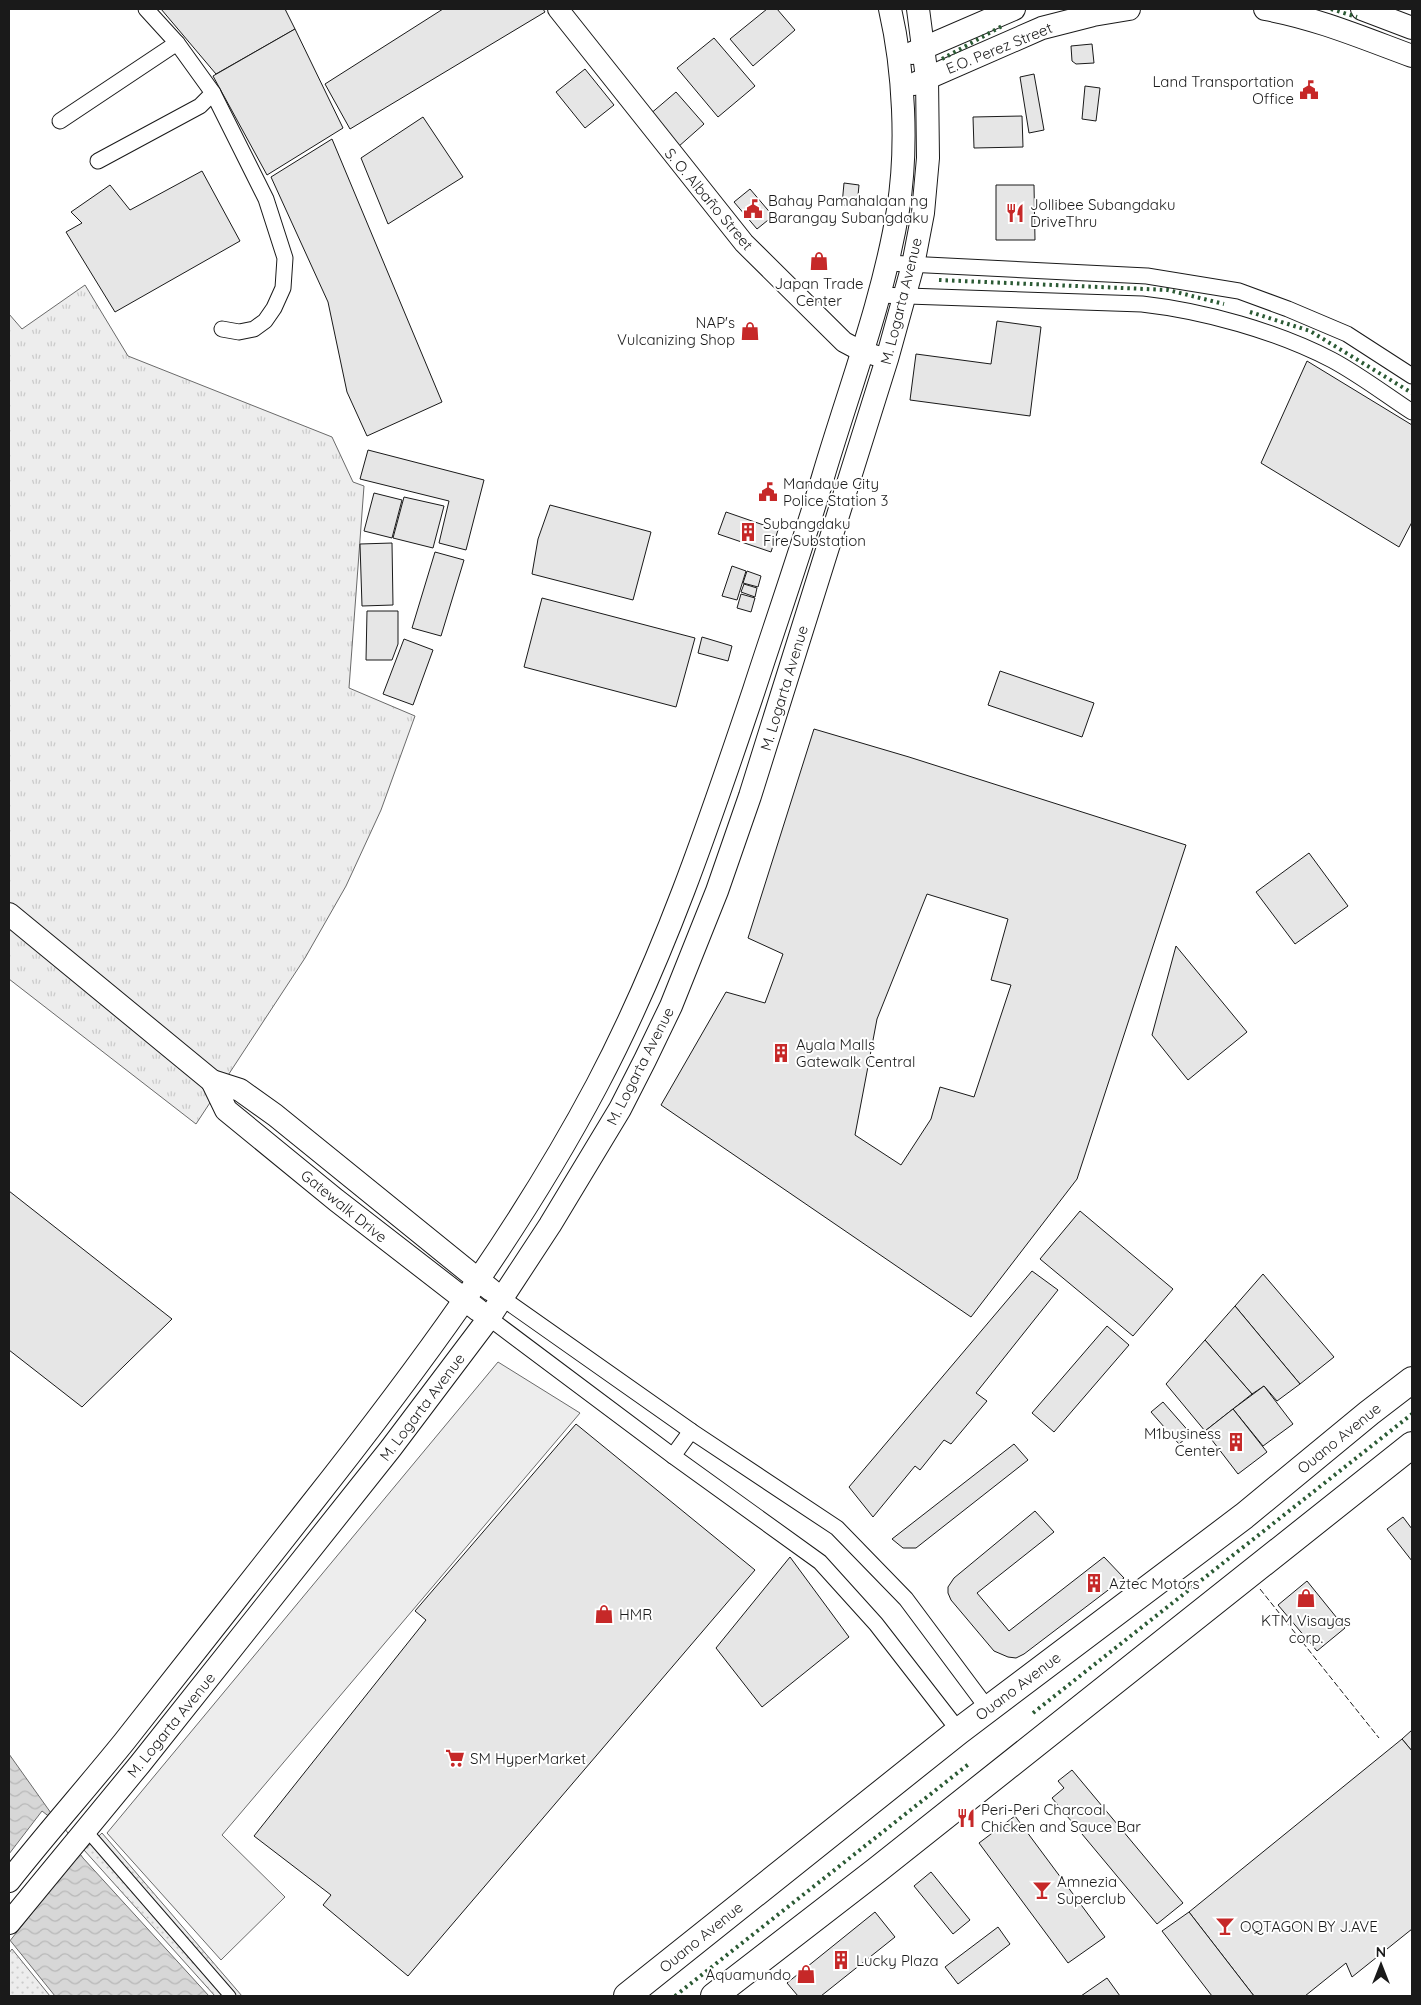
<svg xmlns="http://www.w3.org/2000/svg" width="1421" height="2005" viewBox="0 0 1421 2005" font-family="Quicksand,sans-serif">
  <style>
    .grass { fill: url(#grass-tufts); stroke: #6a6a6a }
    .park { fill: url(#park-dots); stroke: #6a6a6a }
    .built { fill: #ededed; stroke: #6a6a6a }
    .water { fill: url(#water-waves); stroke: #6a6a6a }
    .pier { fill: #fff; stroke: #6a6a6a }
    .building { fill: #e6e6e6; stroke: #1a1a1a; fill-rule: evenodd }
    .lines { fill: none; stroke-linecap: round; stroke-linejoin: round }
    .pedestrian-casing { stroke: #1a1a1a; stroke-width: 13 }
    .minor-casing { stroke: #1a1a1a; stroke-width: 17 }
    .tertiary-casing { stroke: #1a1a1a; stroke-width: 22 }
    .secondary-casing { stroke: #1a1a1a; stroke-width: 24 }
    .trunk-casing { stroke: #1a1a1a; stroke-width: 28 }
    .pedestrian { stroke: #fff; stroke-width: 11 }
    .minor { stroke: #fff; stroke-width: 15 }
    .tertiary { stroke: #fff; stroke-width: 20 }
    .secondary { stroke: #fff; stroke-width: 22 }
    .trunk { stroke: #fff; stroke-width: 26 }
    .hedge { stroke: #2b5a34; stroke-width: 4; stroke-dasharray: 2.5 4; stroke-linecap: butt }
    .fence { stroke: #1a1a1a; stroke-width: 1; stroke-dasharray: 6 2.5; stroke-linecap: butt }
    .labels { text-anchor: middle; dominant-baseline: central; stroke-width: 4; stroke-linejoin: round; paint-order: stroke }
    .street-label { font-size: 15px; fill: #1a1a1a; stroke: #fff }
    .poi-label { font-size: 15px; fill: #1a1a1a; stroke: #fff; text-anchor: start }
  </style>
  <defs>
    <pattern id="grass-tufts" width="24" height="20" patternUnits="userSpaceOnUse" patternTransform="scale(1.25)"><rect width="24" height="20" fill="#ededed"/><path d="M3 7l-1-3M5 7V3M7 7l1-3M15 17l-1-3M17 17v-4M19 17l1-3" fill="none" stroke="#cbcbcb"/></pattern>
    <pattern id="park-dots" width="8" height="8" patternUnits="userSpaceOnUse" patternTransform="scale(1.25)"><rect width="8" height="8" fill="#ededed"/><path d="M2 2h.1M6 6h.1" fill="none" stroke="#cbcbcb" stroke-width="1.8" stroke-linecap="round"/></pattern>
    <pattern id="water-waves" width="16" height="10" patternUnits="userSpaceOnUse" patternTransform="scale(1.25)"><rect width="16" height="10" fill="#d7d7d7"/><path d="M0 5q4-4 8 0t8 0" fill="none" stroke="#b8b8b8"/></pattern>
  </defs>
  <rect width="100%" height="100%" fill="#fff"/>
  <polygon class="grass" points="85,285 128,356 332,437 353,482 364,486 349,688 415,716 381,810 346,886 305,958 196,1124 9,979 9,314 22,329"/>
  <g class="park">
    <polygon points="102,1833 242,1996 215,1996 84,1850"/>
    <polygon points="12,1949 50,1996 9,1996 9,1953"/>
  </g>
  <polygon class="built" points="498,1362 580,1413 222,1835 285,1897 221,1960 107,1833"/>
  <polygon class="water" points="9,1754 83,1858 209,1996 55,1996 9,1939"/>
  <polygon class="pier" points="42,1811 65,1829 81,1851 9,1942 9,1854"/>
  <g class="building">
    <polygon points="161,9 285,9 295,29 216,74"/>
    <polygon points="443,9 543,9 545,12 350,129 325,84"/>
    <polygon points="767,9 777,9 795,30 753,66 730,39"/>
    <polygon points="295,29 343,128 267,175 213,76"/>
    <polygon points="714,38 755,86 718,117 677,68"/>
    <polygon points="1092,44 1094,63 1076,64 1072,61 1071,46"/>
    <polygon points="585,69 614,105 585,128 556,92"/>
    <polygon points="1034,74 1044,130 1029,133 1020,77"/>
    <polygon points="1085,86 1100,88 1096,121 1082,119"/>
    <polygon points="676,92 704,124 678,147 649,115"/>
    <polygon points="1022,116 1023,147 974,148 973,117"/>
    <polygon points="423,117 463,177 388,224 361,158"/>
    <polygon points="332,139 442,402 367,436 347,392 328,302 271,177"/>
    <polygon points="202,171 240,241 115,312 66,232 82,223 71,212 110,185 130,210"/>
    <polygon points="844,183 859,185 857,206 842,205"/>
    <polygon points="996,185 1034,185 1035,240 996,240"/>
    <polygon points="750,189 773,216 757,229 734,202"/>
    <polygon points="997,321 1041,327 1030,416 910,400 916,354 991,364"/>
    <polygon points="1307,361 1412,425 1412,522 1399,547 1261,463"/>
    <polygon points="368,450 484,480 466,550 439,543 449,501 360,479"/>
    <polygon points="374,493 402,500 392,538 364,531"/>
    <polygon points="404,497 444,506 433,548 393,538"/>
    <polygon points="550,505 651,532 633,600 532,574 538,539"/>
    <polygon points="726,512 778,530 771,552 718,534"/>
    <polygon points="392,543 393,605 362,606 360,544"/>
    <polygon points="435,552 464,560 441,636 412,628"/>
    <polygon points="732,566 746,571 737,600 722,596"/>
    <polygon points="747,571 761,576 758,587 743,583"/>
    <polygon points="744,584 757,588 755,597 741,592"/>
    <polygon points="741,594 755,598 751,612 737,608"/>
    <polygon points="542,598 695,638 676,707 524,667"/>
    <polygon points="367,611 398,611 398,644 392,660 366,660"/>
    <polygon points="702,637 732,646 728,661 698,653"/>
    <polygon points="404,639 433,650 413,705 383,694"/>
    <polygon points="1000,671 1094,703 1082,737 988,705"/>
    <path d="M814 729 909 757 1186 845 1077 1179 971 1317 661 1105 726 992 765 1003 783 954 748 938ZM927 894 1008 919 991 980 1011 985 974 1097 940 1087 931 1119 901 1165 855 1135 877 1019Z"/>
    <polygon points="1309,853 1348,906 1295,944 1256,892"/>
    <polygon points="1176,946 1247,1032 1188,1080 1152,1035"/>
    <polygon points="9,1191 172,1319 82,1407 9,1350"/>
    <polygon points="1080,1211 1173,1289 1133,1336 1040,1259"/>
    <polygon points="1032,1271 1058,1290 976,1393 987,1401 951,1444 944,1440 920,1470 915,1466 873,1517 849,1487"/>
    <polygon points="1263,1274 1334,1357 1300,1384 1235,1306"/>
    <polygon points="1235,1306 1300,1384 1277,1401 1264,1386 1252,1394 1205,1340"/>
    <polygon points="1107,1326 1129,1345 1054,1432 1032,1413"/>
    <polygon points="1205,1340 1252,1394 1205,1431 1166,1384"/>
    <polygon points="1264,1386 1293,1424 1263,1446 1233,1409"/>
    <polygon points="1163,1402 1191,1434 1179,1444 1151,1412"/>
    <polygon points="1233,1409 1267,1452 1238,1474 1205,1431"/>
    <polygon points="576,1424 755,1570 408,1976 323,1905 331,1895 254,1836 426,1620 415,1611"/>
    <polygon points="1014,1444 1028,1460 916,1548 903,1548 892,1539"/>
    <polygon points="1035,1511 1054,1532 977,1593 1009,1631 1104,1557 1124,1578 1024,1654 1016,1658 1008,1657 994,1651 951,1600 948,1593 948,1587 954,1578"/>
    <polygon points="1403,1517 1412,1529 1412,1561 1387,1529"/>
    <polygon points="790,1557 849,1637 762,1707 716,1648"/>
    <polygon points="1307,1581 1345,1628 1317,1651 1278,1605"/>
    <polygon points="1412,1730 1412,1751 1402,1739"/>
    <polygon points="1402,1739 1412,1751 1412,1929 1352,1977 1346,1963 1305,1996 1254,1996 1189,1912"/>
    <polygon points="1072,1770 1183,1903 1157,1924 1052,1798 1064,1788 1058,1781"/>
    <polygon points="1015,1816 1105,1937 1068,1963 979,1843"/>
    <polygon points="931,1872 970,1920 953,1934 914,1886"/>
    <polygon points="875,1912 895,1937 821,1996 798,1996 787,1983"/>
    <polygon points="1189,1912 1254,1996 1212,1996 1162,1931"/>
    <polygon points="998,1927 1010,1944 958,1984 945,1967"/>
    <polygon points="1107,1978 1120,1996 1081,1996"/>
  </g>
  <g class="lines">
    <g class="pedestrian-casing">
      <polyline id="pedestrian" points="85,1829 230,1996"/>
    </g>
    <g class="minor-casing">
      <g id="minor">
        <polyline points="146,9 177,43 213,93 266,199 285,258 283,288 274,308 265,321 254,329 239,332 222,329"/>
        <polyline points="60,121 177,43"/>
        <polyline points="98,161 200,106 213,93"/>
        <polyline points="887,263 1147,276 1239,291 1288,309 1347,334 1412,376"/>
        <path d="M878 295 1142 304C1204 311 1276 331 1332 360 1360 375 1386 395 1412 412"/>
        <polyline points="502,1298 691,1431 837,1528 906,1599 988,1709"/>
        <polyline points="489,1318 673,1456 820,1562 876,1624 959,1731"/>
        <polyline points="673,1456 691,1431"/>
      </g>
    </g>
    <g class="tertiary-casing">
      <polyline id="tertiary" points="558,9 744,243 844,342 861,351 887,359"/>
    </g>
    <g class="secondary-casing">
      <g id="secondary">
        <path d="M1265 9C1316 18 1363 38 1412 56"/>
        <polyline points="1362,9 1412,28"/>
        <polyline points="912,53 1014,9"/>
        <polyline points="914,84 1042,28 1093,15 1129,9"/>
        <polyline points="9,914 212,1081 240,1090 275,1115 491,1290"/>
        <polyline points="212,1081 226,1110 336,1200 478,1310"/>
        <path d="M9 1881C46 1834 86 1789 124 1742 186 1664 247 1585 309 1507 414 1374 517 1236 597 1085 663 960 709 824 754 690 777 619 802 548 823 477 849 389 883 301 898 210 908 148 904 70 890 9"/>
        <polyline points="9,1923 140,1764 391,1448 489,1318 550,1225 620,1109 645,1060 671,1006 717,891 750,796 887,359 913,265 923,213 928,158 927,78 918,9"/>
      </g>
    </g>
    <g class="trunk-casing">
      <g id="trunk">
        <polyline points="627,1996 959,1731 1244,1516 1369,1413 1412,1380"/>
        <polyline points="714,1996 877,1870 1412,1445"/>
      </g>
    </g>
    <use href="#pedestrian" class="pedestrian"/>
    <use href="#minor" class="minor"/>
    <use href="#tertiary" class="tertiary"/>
    <use href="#secondary" class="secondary"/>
    <use href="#trunk" class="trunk"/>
    <g class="hedge">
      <polyline points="1331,9 1357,17"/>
      <polyline points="942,59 1004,25"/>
      <polyline points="939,280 1168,290 1224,304"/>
      <polyline points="1250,312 1310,331 1412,393"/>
      <polyline points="1033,1713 1412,1414"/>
      <polyline points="675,1996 970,1763"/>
    </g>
    <polyline class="fence" points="1260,1589 1379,1738"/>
  </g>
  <defs>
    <g id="civic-bare" transform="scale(1.5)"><path d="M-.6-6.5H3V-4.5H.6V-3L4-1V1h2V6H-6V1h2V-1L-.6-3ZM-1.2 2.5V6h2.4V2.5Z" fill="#c62828" stroke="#fff" stroke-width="2.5" paint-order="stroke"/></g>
    <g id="restaurant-bare" transform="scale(1.5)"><path d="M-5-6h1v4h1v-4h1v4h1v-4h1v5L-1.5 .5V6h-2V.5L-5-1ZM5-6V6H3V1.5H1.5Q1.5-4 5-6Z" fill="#c62828" stroke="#fff" stroke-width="2.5" paint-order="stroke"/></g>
    <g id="shop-bare" transform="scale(1.5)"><path d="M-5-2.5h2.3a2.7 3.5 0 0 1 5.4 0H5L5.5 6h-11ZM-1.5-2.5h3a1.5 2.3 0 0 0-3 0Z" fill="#c62828" stroke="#fff" stroke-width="2.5" paint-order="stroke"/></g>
    <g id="building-bare" transform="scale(1.5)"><path d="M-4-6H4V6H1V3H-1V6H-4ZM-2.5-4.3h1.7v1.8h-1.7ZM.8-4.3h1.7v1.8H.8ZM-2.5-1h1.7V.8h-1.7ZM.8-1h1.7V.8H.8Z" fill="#c62828" stroke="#fff" stroke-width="2.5" paint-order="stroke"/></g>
    <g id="supermarket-bare" transform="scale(1.5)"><path d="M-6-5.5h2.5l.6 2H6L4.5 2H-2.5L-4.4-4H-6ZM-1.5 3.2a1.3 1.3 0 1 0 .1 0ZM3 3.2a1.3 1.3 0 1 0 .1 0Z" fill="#c62828" stroke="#fff" stroke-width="2.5" paint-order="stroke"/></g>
    <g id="bar-bare" transform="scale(1.5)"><path d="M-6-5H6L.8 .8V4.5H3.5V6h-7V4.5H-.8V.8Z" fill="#c62828" stroke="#fff" stroke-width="2.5" paint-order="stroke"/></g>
  </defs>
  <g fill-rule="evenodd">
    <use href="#civic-bare" x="1309" y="90"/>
    <use href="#civic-bare" x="753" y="209"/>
    <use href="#restaurant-bare" x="1015" y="213"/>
    <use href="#shop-bare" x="819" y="261"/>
    <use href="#shop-bare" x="750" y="331"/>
    <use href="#civic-bare" x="768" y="492"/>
    <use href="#building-bare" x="748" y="532"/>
    <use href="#building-bare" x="781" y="1053"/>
    <use href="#building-bare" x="1236" y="1442"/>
    <use href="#building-bare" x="1094" y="1583"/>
    <use href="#shop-bare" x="1306" y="1598"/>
    <use href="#shop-bare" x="604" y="1614"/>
    <use href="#supermarket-bare" x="455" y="1758"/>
    <use href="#restaurant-bare" x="966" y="1818"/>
    <use href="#bar-bare" x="1042" y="1890"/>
    <use href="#bar-bare" x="1225" y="1926"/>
    <use href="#building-bare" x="841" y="1960"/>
    <use href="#shop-bare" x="806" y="1974"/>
  </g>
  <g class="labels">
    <g class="street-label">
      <text transform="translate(999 48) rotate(-22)">E.O. Perez Street</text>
      <text transform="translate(709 199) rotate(50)">S. O. Albaño Street</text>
      <text transform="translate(901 301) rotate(-76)">M. Logarta Avenue</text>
      <text transform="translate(784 688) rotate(-73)">M. Logarta Avenue</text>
      <text transform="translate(640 1066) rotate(-63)">M. Logarta Avenue</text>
      <text transform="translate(344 1206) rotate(39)">Gatewalk Drive</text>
      <text transform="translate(422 1407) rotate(-53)">M. Logarta Avenue</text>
      <text transform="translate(1339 1438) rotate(-39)">Ouano Avenue</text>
      <text transform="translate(1018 1686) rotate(-37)">Ouano Avenue</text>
      <text transform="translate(171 1725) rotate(-51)">M. Logarta Avenue</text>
      <text transform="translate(701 1937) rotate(-39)">Ouano Avenue</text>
    </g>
    <g class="poi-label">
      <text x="1294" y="81" text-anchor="end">Land Transportation<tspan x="1294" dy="17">Office</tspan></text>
      <text x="768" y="200">Bahay Pamahalaan ng<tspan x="768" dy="17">Barangay Subangdaku</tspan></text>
      <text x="1030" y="204">Jollibee Subangdaku<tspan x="1030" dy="17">DriveThru</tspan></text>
      <text x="819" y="283" text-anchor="middle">Japan Trade<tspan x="819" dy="17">Center</tspan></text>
      <text x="735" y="322" text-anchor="end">NAP's<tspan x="735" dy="17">Vulcanizing Shop</tspan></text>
      <text x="783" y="483">Mandaue City<tspan x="783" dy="17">Police Station 3</tspan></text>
      <text x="763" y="523">Subangdaku<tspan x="763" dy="17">Fire Substation</tspan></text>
      <text x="796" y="1044">Ayala Malls<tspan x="796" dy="17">Gatewalk Central</tspan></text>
      <text x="1221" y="1433" text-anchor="end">M1business<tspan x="1221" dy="17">Center</tspan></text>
      <text x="1109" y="1583">Aztec Motors</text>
      <text x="619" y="1614">HMR</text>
      <text x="1306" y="1620" text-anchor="middle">KTM Visayas<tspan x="1306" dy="17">corp.</tspan></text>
      <text x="470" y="1758">SM HyperMarket</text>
      <text x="981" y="1809">Peri-Peri Charcoal<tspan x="981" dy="17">Chicken and Sauce Bar</tspan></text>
      <text x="1057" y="1881">Amnezia<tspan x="1057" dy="17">Superclub</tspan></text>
      <text x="1240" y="1926">OQTAGON BY J.AVE</text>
      <text x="856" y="1960">Lucky Plaza</text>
      <text x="791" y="1974" text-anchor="end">Aquamundo</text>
    </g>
  </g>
  <rect width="1421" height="2005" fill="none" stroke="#1a1a1a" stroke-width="20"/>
  <g transform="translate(1381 1965)" stroke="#ffffff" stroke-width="4" paint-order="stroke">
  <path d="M0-4L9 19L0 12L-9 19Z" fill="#1a1a1a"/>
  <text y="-8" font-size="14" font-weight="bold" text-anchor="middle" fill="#1a1a1a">N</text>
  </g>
</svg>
